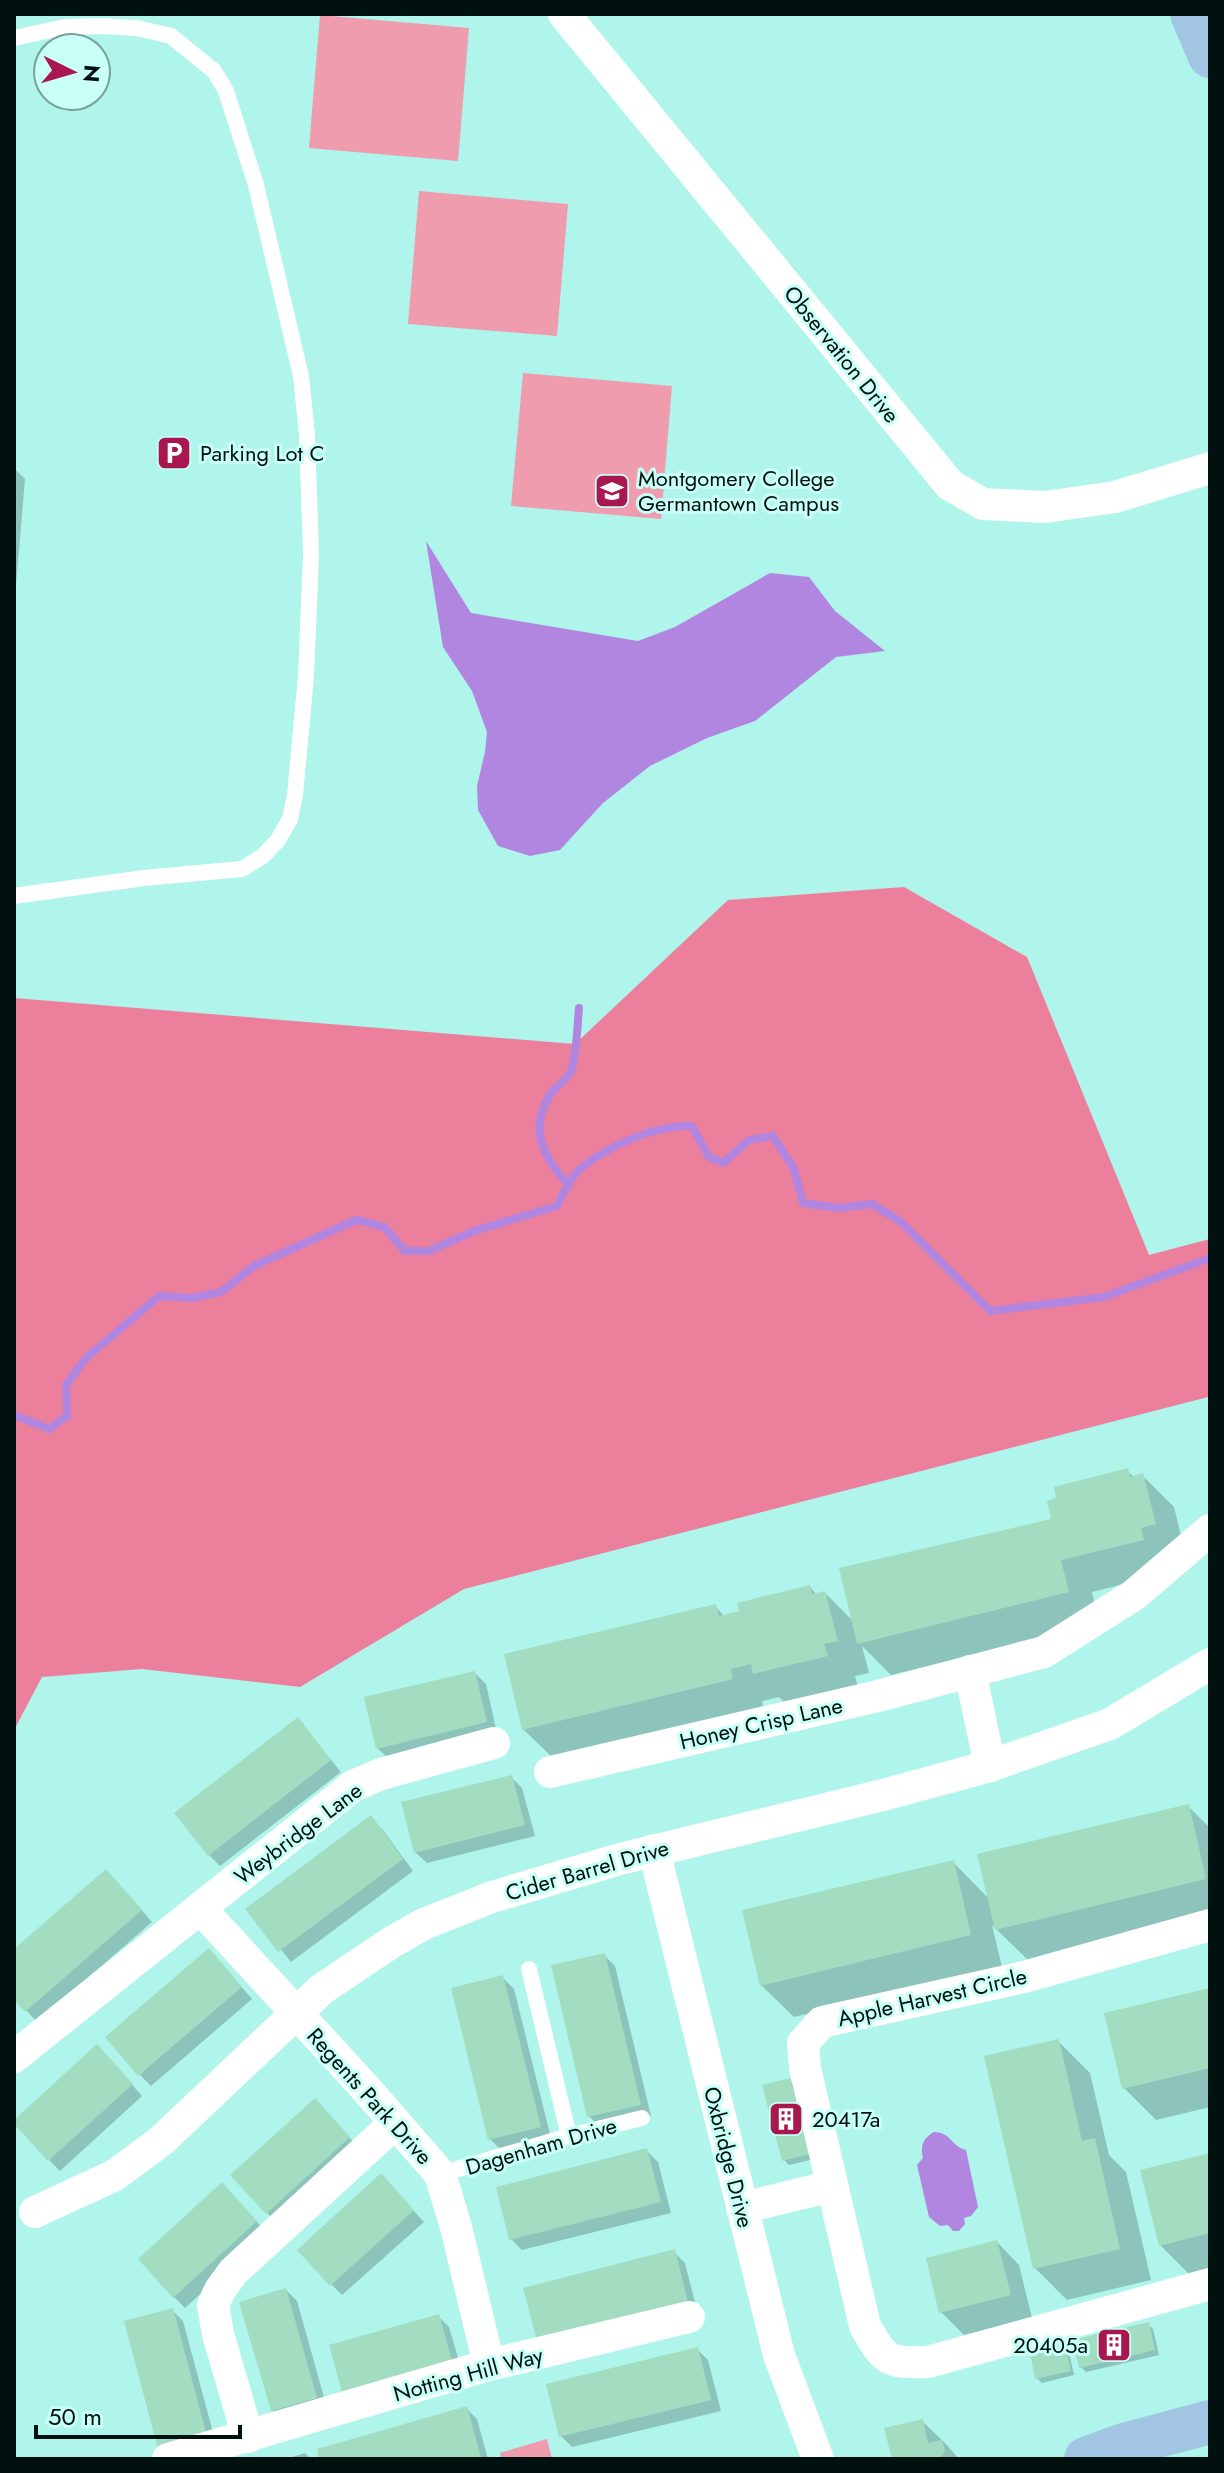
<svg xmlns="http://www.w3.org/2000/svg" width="1224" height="2473" font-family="Jost,sans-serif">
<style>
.green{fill:#f09caf}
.forest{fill:#ec7f9b}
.water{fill:#b186e1}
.shadow{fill:#0003}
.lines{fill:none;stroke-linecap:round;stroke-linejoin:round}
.stream{stroke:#b186e1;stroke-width:8}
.building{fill:#a2ddc2}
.service{stroke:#fff;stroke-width:16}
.minor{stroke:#fff;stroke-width:32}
.primary{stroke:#a1c5e3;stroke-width:44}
.labels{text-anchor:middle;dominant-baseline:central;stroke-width:6;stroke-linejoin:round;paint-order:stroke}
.street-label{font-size:22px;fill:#00110f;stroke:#c8fff7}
.poi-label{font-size:22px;fill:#00110f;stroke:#c8fff7;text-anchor:start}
</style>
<rect width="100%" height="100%" fill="#aff5eb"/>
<g class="green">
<path d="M320,15L469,28L458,161L309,148Z"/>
<path d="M419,191L568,204L557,336L408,324Z"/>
<path d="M523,373L672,386L661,519L511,506Z"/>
<path d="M547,2439L552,2459H501L500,2453Z"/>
</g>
<path class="forest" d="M904,887L1027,957L1149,1255L1210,1239L1208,1397L464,1589L300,1687L142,1669L42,1677L14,1730V998L575,1044L728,900Z"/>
<g class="water">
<path d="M426,541L471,613L638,641L675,627L770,573L809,577L835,611L885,651L836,657L755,721L707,738L650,766L603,803L560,850L530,856L498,846L478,810L477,786L485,752L487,732L472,691L443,647Z"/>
<path d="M934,2132C951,2132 952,2147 966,2150L978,2207L971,2216L964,2218L965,2224L959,2231H953L948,2225L940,2226L929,2217L917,2165L923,2158C920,2146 923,2138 934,2132Z"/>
</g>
<g class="shadow">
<path d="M14,468L25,479L14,609Z"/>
<path d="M1127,1471L1134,1477L1142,1475L1174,1507L1186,1556L1175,1571L1092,1592L1099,1624L891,1675L862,1646L869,1673L855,1676L858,1687L787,1705L779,1697L762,1701L764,1711L556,1761L523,1729L715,1606L725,1617L810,1587L817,1595L825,1593L854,1622L1053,1520Z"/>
<path d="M475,1673L486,1684L497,1733L389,1759L377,1748Z"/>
<path d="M298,1720L341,1772L220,1866L209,1855Z"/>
<path d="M511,1777L522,1788L535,1836L427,1863L415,1852Z"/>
<path d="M1188,1806L1210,1828V1917L1029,1961L992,1925L1002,1967L794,2017L761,1985L953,1862L989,1899Z"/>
<path d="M370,1818L382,1829L413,1871L291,1962L248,1909Z"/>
<path d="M117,1882L152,1922L37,2022L14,1997V1952Z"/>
<path d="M604,1955L615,1966L651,2116L600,2128L589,2116Z"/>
<path d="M220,1962L252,1999L151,2086L140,2075Z"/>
<path d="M503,1978L514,1989L551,2138L501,2150L490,2139Z"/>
<path d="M1210,1990V2107L1156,2120L1124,2088Z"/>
<path d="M1058,2041L1090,2073L1109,2155L1126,2172L1151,2280L1067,2300L1035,2268Z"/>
<path d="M108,2058L142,2096L60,2171L49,2160Z"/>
<path d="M789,2080L794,2085L814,2159L789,2165L784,2160Z"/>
<path d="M326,2112L360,2149L278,2224L267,2213Z"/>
<path d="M647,2151L658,2162L671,2213L522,2250L511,2239Z"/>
<path d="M1210,2155V2272L1192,2277L1160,2245Z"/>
<path d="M392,2187L424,2222L342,2295L331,2284Z"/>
<path d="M233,2196L267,2233L185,2308L174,2297Z"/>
<path d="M997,2242L1019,2265L1032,2318L964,2335L941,2312Z"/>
<path d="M674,2252L685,2263L698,2314L550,2351Z"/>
<path d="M286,2290L297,2301L327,2408L283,2421L272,2410Z"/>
<path d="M172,2310L183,2321L218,2451L188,2459Z"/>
<path d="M438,2316L449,2327L462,2372L344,2391Z"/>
<path d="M1148,2324L1153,2329L1159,2355L1086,2372L1081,2367Z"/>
<path d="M1064,2347L1069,2352L1074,2375L1042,2383L1037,2378Z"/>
<path d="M697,2349L708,2360L721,2411L572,2447L561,2436Z"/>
<path d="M466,2408L477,2419L488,2459H322L319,2450Z"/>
<path d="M922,2421L945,2443L959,2459H894Z"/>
<path d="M305,2453L311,2459H285Z"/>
</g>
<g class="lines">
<g class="stream">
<path d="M569,1185C544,1159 528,1129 550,1095C555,1086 567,1081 571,1071C577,1052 577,1029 579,1008"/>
<path d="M14,1415L49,1429L67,1416L66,1385L86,1358L159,1296L192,1298L221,1292L254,1266L356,1220L384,1227L405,1251H429L474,1231L557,1206C563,1195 570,1177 580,1169C609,1145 655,1125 692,1126L709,1157L723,1163L749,1140L773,1136L794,1169L803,1203L839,1208L872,1204L901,1222L990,1311L1104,1297L1210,1258"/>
</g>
</g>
<g class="building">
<path d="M1128,1468L1130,1477L1143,1473L1156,1524L1141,1528L1144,1540L1061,1560L1069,1592L857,1644L839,1568L1051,1519L1047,1501L1056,1498L1054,1487Z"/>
<path d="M810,1585L812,1594L825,1591L838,1641L824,1644L828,1656L753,1674L751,1664L731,1669L733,1679L522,1730L504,1654L716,1604L719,1616L739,1611L737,1603Z"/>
<path d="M475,1671L487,1722L376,1749L364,1697Z"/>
<path d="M298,1717L331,1760L208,1856L174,1813Z"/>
<path d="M512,1775L525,1825L414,1853L401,1802Z"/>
<path d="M1189,1804L1206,1879L995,1930L977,1854Z"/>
<path d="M371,1815L403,1859L278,1952L245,1909Z"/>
<path d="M954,1860L971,1935L760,1986L742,1910Z"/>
<path d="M106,1869L142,1910L25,2012L14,2000V1949Z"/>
<path d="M209,1948L242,1987L138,2076L105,2037Z"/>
<path d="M605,1953L641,2105L587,2117L551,1965Z"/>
<path d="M503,1975L541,2127L488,2140L451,1988Z"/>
<path d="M1210,1988V2068L1122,2089L1104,2013Z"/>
<path d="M1059,2039L1082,2141L1095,2138L1120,2249L1033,2269L984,2056Z"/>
<path d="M97,2044L133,2084L48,2161L14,2124V2120Z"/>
<path d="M790,2078L810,2154L782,2161L762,2085Z"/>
<path d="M315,2098L350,2137L266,2214L230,2175Z"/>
<path d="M647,2148L661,2202L509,2240L496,2187Z"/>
<path d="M1210,2153V2233L1159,2246L1140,2170Z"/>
<path d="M381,2173L414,2210L330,2286L297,2250Z"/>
<path d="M222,2182L257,2221L173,2298L138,2259Z"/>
<path d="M997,2240L1011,2295L939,2313L926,2258Z"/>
<path d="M675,2249L688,2303L537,2341L523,2288Z"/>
<path d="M286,2288L317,2398L271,2411L239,2302Z"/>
<path d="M173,2308L208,2440L159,2453L124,2321Z"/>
<path d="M439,2314L452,2361L342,2392L329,2345Z"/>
<path d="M1149,2322L1155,2350L1079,2368L1072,2340Z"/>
<path d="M1065,2345L1071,2371L1035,2379L1030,2353Z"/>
<path d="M698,2347L711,2400L559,2437L546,2384Z"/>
<path d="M467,2406L481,2458L319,2459L317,2449Z"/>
<path d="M923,2419L928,2443L942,2440L945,2451L940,2459H892L884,2428Z"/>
</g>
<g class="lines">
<g class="service">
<path d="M14,38L65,27L101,26L137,28L171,36L214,71L226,91L256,185L301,376L307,434L311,555L306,676L295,795L290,819L278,840L263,856L242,869L144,878L14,896"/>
<path d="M529,1969L569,2136"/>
<path d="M440,2174L569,2136L642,2118"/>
</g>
<g class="minor">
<path d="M564,14L950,485L983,504L1045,507L1115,497L1210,468"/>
<path d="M970,1671L990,1766"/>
<path d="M550,1772L878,1696L1044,1652L1134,1595L1210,1530"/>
<path d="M654,1850L779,2355L818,2459"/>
<path d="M200,1908L368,2091L440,2174L456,2227L489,2365"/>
<path d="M1210,1925L1024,1977L822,2022L803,2043L805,2068L865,2326C885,2362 888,2363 928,2362L1210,2284"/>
<path d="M14,2057L353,1786L381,1774L494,1743"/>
<path d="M742,2208L832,2186"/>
<path d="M35,2212L115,2175L161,2141L322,1989L392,1942L424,1924L492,1897L620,1859L883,1795L990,1766L1110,1724L1210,1664"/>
<path d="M248,2437L218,2334L213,2305L220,2290L233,2272L395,2123"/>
<path d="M168,2459L489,2365L689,2317"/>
</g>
<g class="primary">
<path d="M1192,14L1210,56"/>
<path d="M1086,2459L1124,2445L1210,2422"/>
</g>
</g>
<defs>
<g id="parking-square" transform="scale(1.8)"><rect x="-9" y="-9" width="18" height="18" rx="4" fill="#a91750" stroke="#c8fff7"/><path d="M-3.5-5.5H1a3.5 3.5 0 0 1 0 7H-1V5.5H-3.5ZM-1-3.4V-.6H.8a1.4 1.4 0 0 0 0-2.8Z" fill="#fff"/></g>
<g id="university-square" transform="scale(1.8)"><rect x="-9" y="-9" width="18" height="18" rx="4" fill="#a91750" stroke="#c8fff7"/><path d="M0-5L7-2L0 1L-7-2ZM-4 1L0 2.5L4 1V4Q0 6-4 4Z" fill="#fff"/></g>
<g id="building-square" transform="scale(1.8)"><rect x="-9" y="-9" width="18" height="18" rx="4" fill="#a91750" stroke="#c8fff7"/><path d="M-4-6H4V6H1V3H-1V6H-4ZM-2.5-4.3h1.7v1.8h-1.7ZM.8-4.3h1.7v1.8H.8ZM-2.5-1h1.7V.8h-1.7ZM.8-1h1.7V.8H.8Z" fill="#fff"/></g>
</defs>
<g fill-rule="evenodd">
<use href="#parking-square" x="174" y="453"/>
<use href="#university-square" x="612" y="491"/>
<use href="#building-square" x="786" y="2119"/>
<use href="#building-square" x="1114" y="2345"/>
</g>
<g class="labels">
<g class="street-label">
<text transform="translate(842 354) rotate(51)">Observation Drive</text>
<text transform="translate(761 1723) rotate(-13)">Honey Crisp Lane</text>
<text transform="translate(298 1833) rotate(-37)">Weybridge Lane</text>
<text transform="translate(587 1870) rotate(-16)">Cider Barrel Drive</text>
<text transform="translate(932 1997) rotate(-13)">Apple Harvest Circle</text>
<text transform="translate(370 2096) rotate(48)">Regents Park Drive</text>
<text transform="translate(541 2146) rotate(-16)">Dagenham Drive</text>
<text transform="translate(729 2157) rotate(76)">Oxbridge Drive</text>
<text transform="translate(468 2374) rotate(-15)">Notting Hill Way</text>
</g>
<g class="poi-label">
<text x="200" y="453">Parking Lot C</text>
<text x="638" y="478">Montgomery College<tspan x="638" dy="25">Germantown Campus</tspan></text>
<text x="812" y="2119">20417a</text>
<text x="1088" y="2345" text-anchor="end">20405a</text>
</g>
</g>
<rect width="1224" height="2473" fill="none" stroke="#00110f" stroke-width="32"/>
<g transform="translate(72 72) rotate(95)"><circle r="38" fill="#c8fff7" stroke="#78a09a" stroke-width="2"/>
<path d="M0-6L14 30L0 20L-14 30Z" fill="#a91750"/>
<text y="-12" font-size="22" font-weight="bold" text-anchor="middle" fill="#00110f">N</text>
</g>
<path d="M36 2425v12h204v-12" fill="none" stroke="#00110f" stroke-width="4"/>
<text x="48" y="2425" font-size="24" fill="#00110f" stroke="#c8fff7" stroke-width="6" paint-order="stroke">50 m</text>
</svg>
